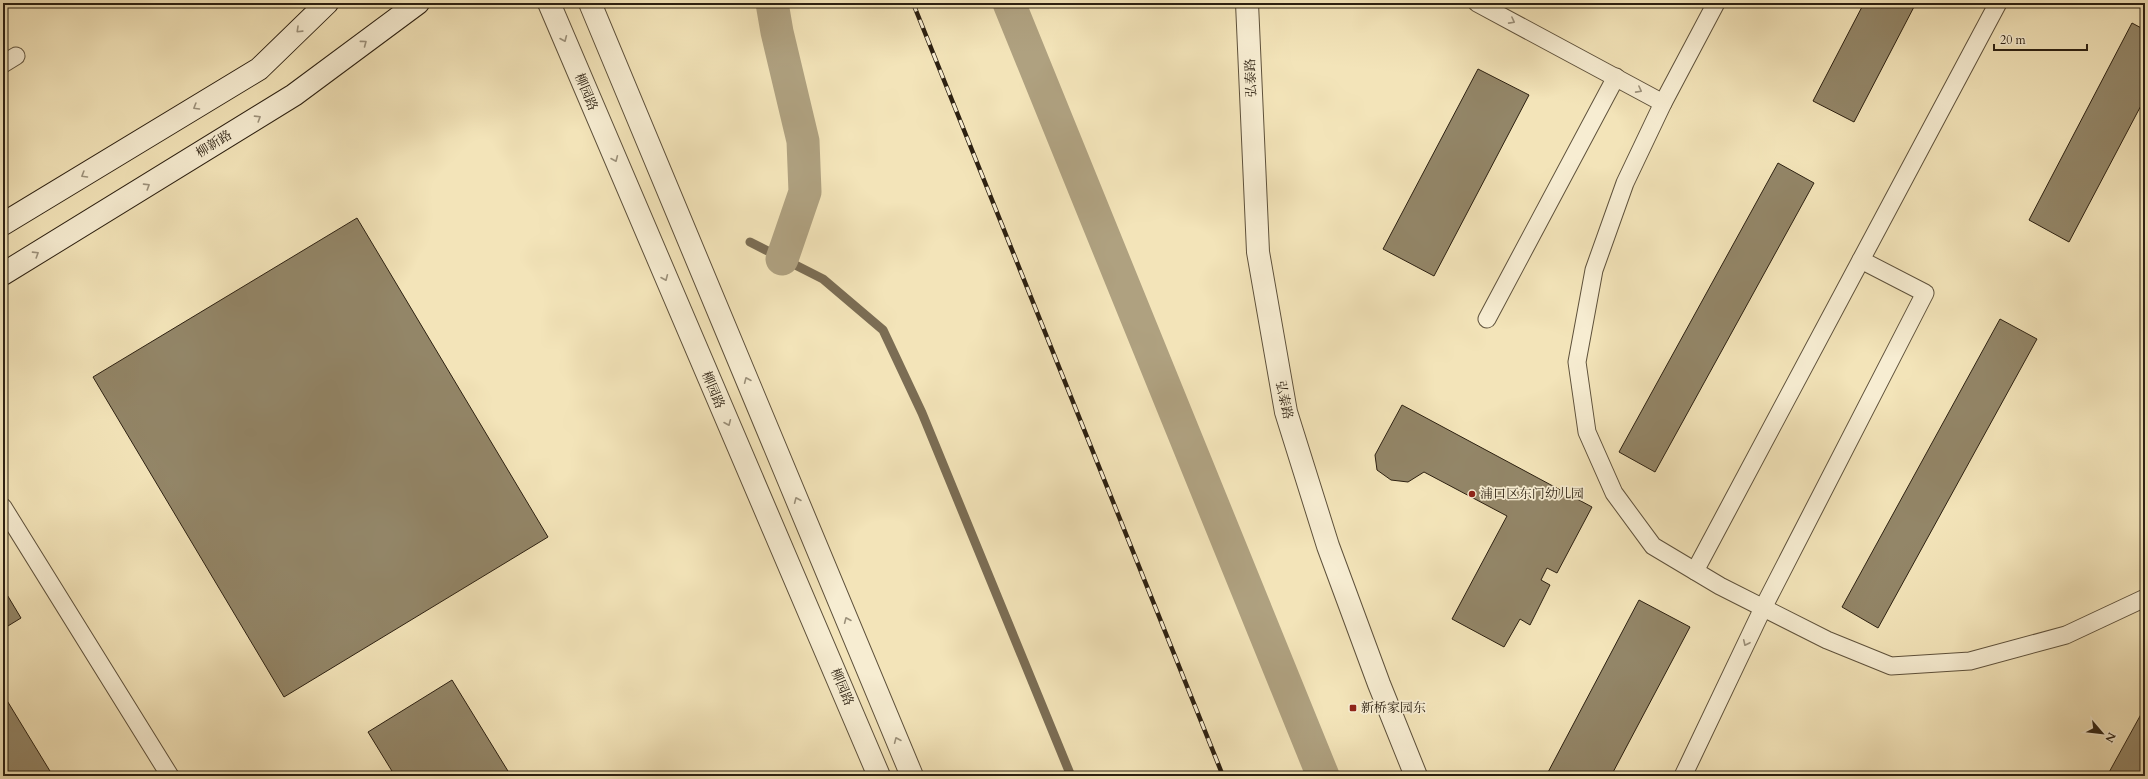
<svg xmlns="http://www.w3.org/2000/svg" width="2148" height="779" font-family="Cardo,'Noto Serif SC',serif">
<style>
.lines{fill:none;stroke-linecap:round;stroke-linejoin:round}
.stream{stroke:#7b6d54;stroke-width:9}
.canal{stroke:#afa180;stroke-width:33}
.building{fill:#938668;stroke:#2c2011}
.service-casing{stroke:#5e513b;stroke-width:19}
.tertiary-casing{stroke:#5e513b;stroke-width:24}
.secondary-casing{stroke:#2c2011;stroke-width:24}
.service{stroke:#f7edd2;stroke-width:17}
.tertiary{stroke:#f7edd2;stroke-width:22}
.secondary{stroke:#f7edd2;stroke-width:22}
.rail-casing{stroke:#2c2011;stroke-width:4.5}
.rail{stroke:#f7edd2;stroke-width:3;stroke-dasharray:9;stroke-linecap:butt}
.oneway{stroke:#9c917b}
.poi-dot{fill:#8f2418;stroke:#f7edd2;stroke-width:1.5}
.labels{text-anchor:middle;dominant-baseline:central;stroke-width:3.5;stroke-linejoin:round;paint-order:stroke}
.street-label{font-size:13px;fill:#2c2011;stroke:#f7edd2}
.poi-label{font-size:13px;fill:#2c2011;stroke:#f7edd2;text-anchor:start}
</style>
<rect width="100%" height="100%" fill="#f3e4b9"/>
<filter id="stains"><feTurbulence type="fractalNoise" baseFrequency=".005" numOctaves="4"/><feColorMatrix values="0 0 0 0 .2 0 0 0 0 .09 0 0 0 0 .02 0 0 0 .5 -.17"/></filter>
<radialGradient id="worn" r=".72"><stop offset=".6" stop-color="#630" stop-opacity="0"/><stop offset="1" stop-color="#630" stop-opacity=".3"/></radialGradient>
<g class="lines">
<path class="stream" d="M750,242L823,279L883,330L922,413L1071,776"/>
<g class="canal">
<path d="M772,3L777,32L803,141L805,192L782,259"/>
<path d="M1009,3L1323,776"/>
</g>
</g>
<g class="building">
<path d="M1864,3H1916L1854,122L1813,101Z"/>
<path d="M2132,23L2145,30V98L2069,242L2029,220Z"/>
<path d="M1478,69L1529,95L1434,276L1383,249Z"/>
<path d="M1778,163L1814,183L1655,472L1619,452Z"/>
<path d="M357,218L548,537L284,697L93,377Z"/>
<path d="M2000,319L2037,339L1878,628L1842,607Z"/>
<path d="M1402,405L1592,507L1557,573L1547,568L1541,580L1550,585L1530,625L1520,619L1504,647L1452,619L1507,516L1424,472L1408,482L1391,480L1377,470L1375,455Z"/>
<path d="M3,588L21,618L3,629Z"/>
<path d="M1639,600L1690,627L1611,776H1546Z"/>
<path d="M452,680L511,776H395L368,732Z"/>
<path d="M3,694L53,776H3Z"/>
<path d="M2145,707V776H2107Z"/>
</g>
<g class="lines">
<g class="service-casing">
<g id="service">
<path d="M1477,3L1663,103"/>
<path d="M1716,3L1663,103L1625,183L1594,270L1577,362L1587,432L1614,493L1653,546L1720,586L1827,640L1891,666L1970,661L2066,635L2145,598"/>
<path d="M3,64L16,56"/>
<path d="M1487,319L1616,77"/>
<path d="M3,507L170,776"/>
<path d="M1695,571L1998,3"/>
<path d="M1683,776L1763,608L1925,293L1861,260"/>
</g>
</g>
<g class="tertiary-casing">
<g id="tertiary">
<path d="M549,3L879,776"/>
<path d="M590,3L912,776"/>
<path d="M1247,3L1258,252L1286,412L1328,546L1379,684L1416,776"/>
</g>
</g>
<g class="secondary-casing">
<g id="secondary">
<path d="M3,224L259,69L327,3"/>
<path d="M3,274L294,95L418,3"/>
</g>
</g>
<use href="#service" class="service"/>
<use href="#tertiary" class="tertiary"/>
<use href="#secondary" class="secondary"/>
<g class="rail-casing">
<path id="rail" d="M913,3L1223,776"/>
</g>
<use href="#rail" class="rail"/>
</g>
<defs><path id="oneway-chevron" d="M-2-3.5L2.5 0L-2 3.5" fill="none" stroke-width="1.6" stroke-linecap="round" stroke-linejoin="round"/></defs>
<g class="oneway">
<use href="#oneway-chevron" transform="translate(1512 21) rotate(28)"/>
<use href="#oneway-chevron" transform="translate(299 30) rotate(136)"/>
<use href="#oneway-chevron" transform="translate(564 39) rotate(67)"/>
<use href="#oneway-chevron" transform="translate(364 43) rotate(-37)"/>
<use href="#oneway-chevron" transform="translate(1639 90) rotate(28)"/>
<use href="#oneway-chevron" transform="translate(196 107) rotate(149)"/>
<use href="#oneway-chevron" transform="translate(258 118) rotate(-32)"/>
<use href="#oneway-chevron" transform="translate(615 159) rotate(67)"/>
<use href="#oneway-chevron" transform="translate(84 175) rotate(149)"/>
<use href="#oneway-chevron" transform="translate(147 186) rotate(-32)"/>
<use href="#oneway-chevron" transform="translate(36 254) rotate(-32)"/>
<use href="#oneway-chevron" transform="translate(665 278) rotate(67)"/>
<use href="#oneway-chevron" transform="translate(747 380) rotate(-113)"/>
<use href="#oneway-chevron" transform="translate(728 423) rotate(67)"/>
<use href="#oneway-chevron" transform="translate(797 500) rotate(-113)"/>
<use href="#oneway-chevron" transform="translate(847 620) rotate(-113)"/>
<use href="#oneway-chevron" transform="translate(1746 643) rotate(115)"/>
<use href="#oneway-chevron" transform="translate(897 740) rotate(-113)"/>
</g>
<g class="poi-dot">
<circle cx="1472" cy="494" r="4"/>
<rect x="1349" y="704" width="8" height="8" rx="2"/>
</g>
<g class="labels">
<g class="street-label">
<text transform="translate(1251 78) rotate(-92)">弘泰路</text>
<text transform="translate(586 92) rotate(67)">柳园路</text>
<text transform="translate(214 144) rotate(-32)">柳新路</text>
<text transform="translate(713 390) rotate(67)">柳园路</text>
<text transform="translate(1284 400) rotate(78)">弘泰路</text>
<text transform="translate(842 687) rotate(67)">柳园路</text>
</g>
<g class="poi-label">
<text x="1480" y="494">浦口区东门幼儿园</text>
<text x="1361" y="708">新桥家园东</text>
</g>
</g>
<rect width="2148" height="779" fill="none" stroke="#f3e4b9" stroke-width="16"/>
<rect x="4" y="4" width="2140" height="771" fill="none" stroke="#2c2011" stroke-width="2"/>
<rect x="8" y="8" width="2132" height="763" fill="none" stroke="#2c2011"/>
<g transform="translate(2102 733) rotate(118)" stroke="#f7edd2" stroke-width="3" paint-order="stroke">
<path d="M0-3L7 15L0 10L-7 15Z" fill="#2c2011"/>
<text y="-6" font-size="11" font-weight="bold" text-anchor="middle" fill="#2c2011">N</text>
</g>
<path d="M1994 44v6h93v-6" fill="none" stroke="#2c2011" stroke-width="2"/>
<text x="2000" y="44" font-size="12" fill="#2c2011" stroke="#f7edd2" stroke-width="3" paint-order="stroke">20 m</text>
<rect width="100%" height="100%" filter="url(#stains)"/>
<rect width="100%" height="100%" fill="url(#worn)"/>
</svg>
